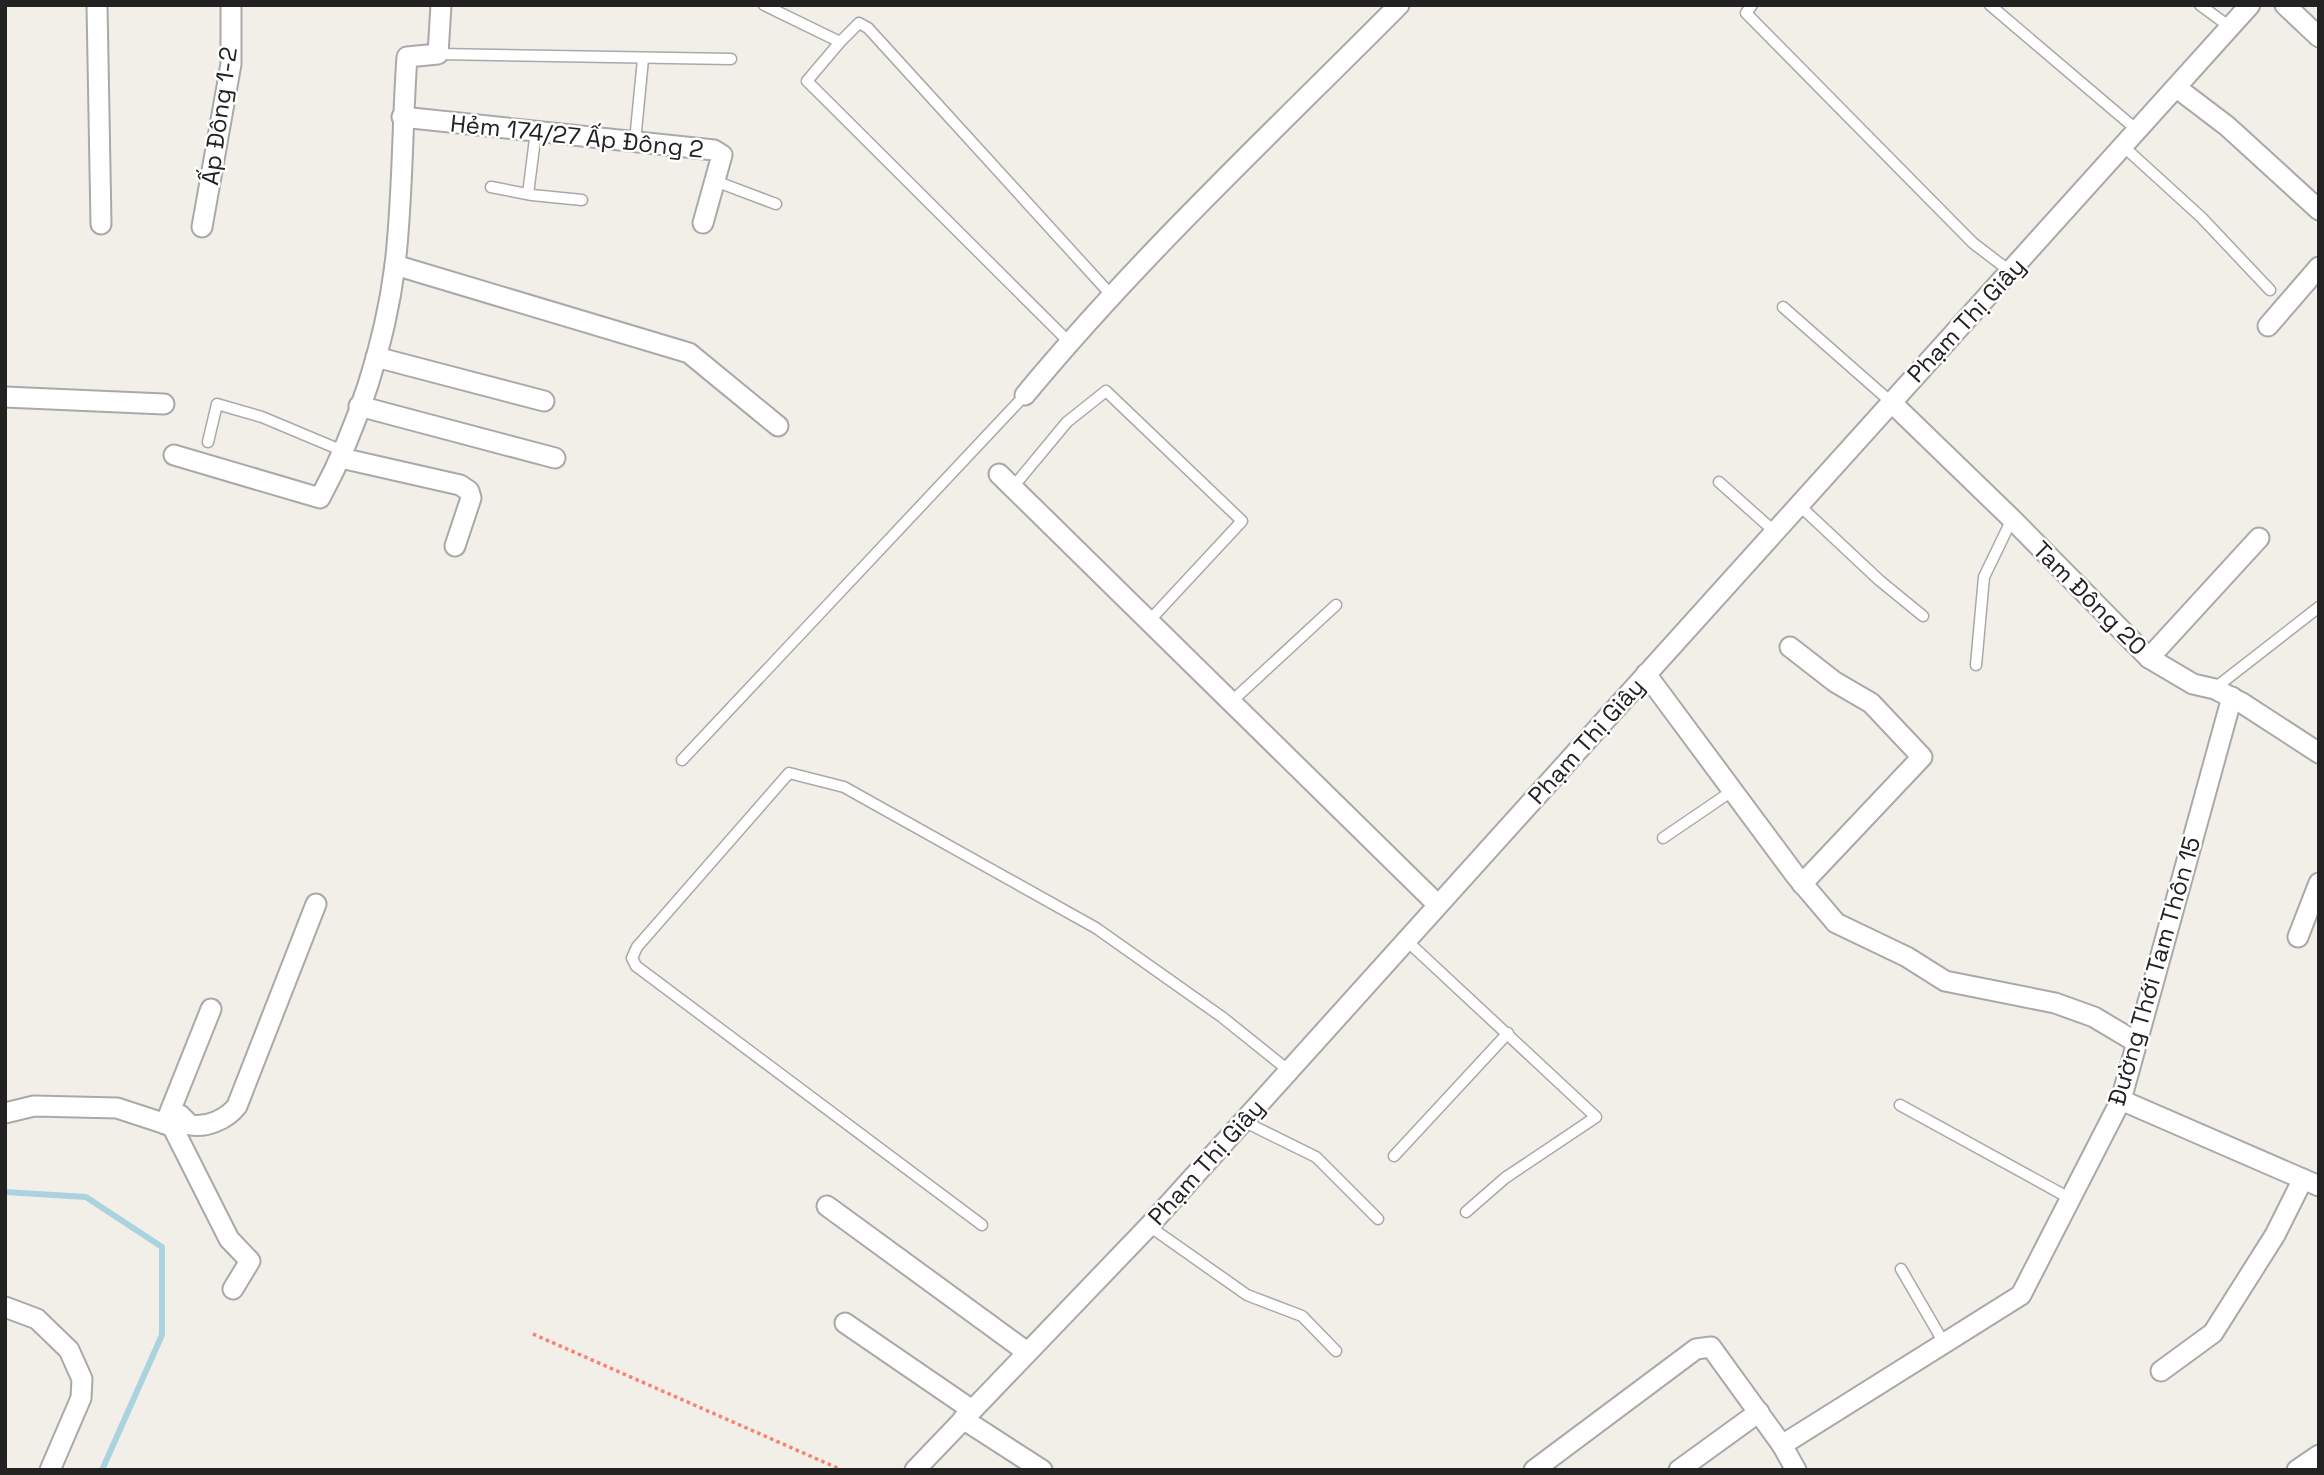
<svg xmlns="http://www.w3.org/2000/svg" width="2324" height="1475" font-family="'Space Grotesk',sans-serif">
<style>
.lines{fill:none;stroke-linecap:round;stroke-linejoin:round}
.stream{stroke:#aad3df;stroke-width:6}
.service-casing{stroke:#a9a9a9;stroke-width:13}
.minor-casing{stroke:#a9a9a9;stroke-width:23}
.path{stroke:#fa8072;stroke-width:3.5;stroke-dasharray:3.5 3.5;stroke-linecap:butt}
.service{stroke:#fff;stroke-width:10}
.minor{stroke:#fff;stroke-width:19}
.labels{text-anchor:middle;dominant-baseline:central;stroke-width:5;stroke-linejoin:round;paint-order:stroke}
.street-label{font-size:24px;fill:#222;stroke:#fff}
</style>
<rect width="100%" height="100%" fill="#f2efe9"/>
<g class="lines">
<path class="stream" d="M5,1192L86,1197L162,1247V1335L102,1470"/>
<g class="service-casing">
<g id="service">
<path d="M764,5L840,42L859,23L868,28L1113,297"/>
<path d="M1752,5L1746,13L1973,243L2011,272"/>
<path d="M1990,5L2137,130"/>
<path d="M2200,5L2230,27"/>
<path d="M840,42L807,81L1069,342"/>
<path d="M438,54L731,59"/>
<path d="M635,141L643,59"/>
<path d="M2123,146L2201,217L2270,290"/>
<path d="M715,181L776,204"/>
<path d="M491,187L532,195L582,200"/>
<path d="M528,194L536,131"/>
<path d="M1783,307L1891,402"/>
<path d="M208,442L217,404L262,417L343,451"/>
<path d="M1719,482L1775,532"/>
<path d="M1013,487L1067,422L1106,391L1242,521L1149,621"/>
<path d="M1799,505L1879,580L1923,616"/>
<path d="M1976,665L1984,577L2012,519"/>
<path d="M2215,688L2319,607"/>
<path d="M1231,702L1336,605"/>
<path d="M682,760L1025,395"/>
<path d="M1663,838L1732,791"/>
<path d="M1406,940L1596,1117L1505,1178L1466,1212"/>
<path d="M1900,1105L2071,1199"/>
<path d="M1243,1121L1316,1157L1378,1219"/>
<path d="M1394,1156L1508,1033"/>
<path d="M982,1225L636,966L632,958L637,947L789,773L844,787L1096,928L1222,1017L1288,1070"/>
<path d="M1149,1226L1247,1295L1302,1316L1336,1351"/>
<path d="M1901,1269L1944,1343"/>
</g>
</g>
<g class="minor-casing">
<g id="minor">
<path d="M97,5L101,224"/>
<path d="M2285,5L2319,37"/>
<path d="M2177,88L2227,126L2319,210"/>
<path d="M402,117L714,150L722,155L703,223"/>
<path d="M202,227L231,64V5"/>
<path d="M395,265L689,353L778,426"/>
<path d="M2268,326L2319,267"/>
<path d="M376,357L544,401"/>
<path d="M1025,395C1139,257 1272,133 1399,5"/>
<path d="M5,397L164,404"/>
<path d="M1891,402L2012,519L2149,658L2193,684L2215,689L2242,703L2319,753"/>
<path d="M359,406L555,458"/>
<path d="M174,455L320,498C358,428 385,344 395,265C403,198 402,125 407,57L438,54L441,5"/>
<path d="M341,458L460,485L469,491L471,498L455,546"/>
<path d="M999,474L1438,905"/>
<path d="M1790,647L1835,682L1871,703L1922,757L1802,884"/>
<path d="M2149,658L2259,538"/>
<path d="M1646,674L1796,876L1836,923L1907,957L1945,981L2055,1003L2094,1017L2136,1042"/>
<path d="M2298,937L2319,883"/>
<path d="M2121,1100L2319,1186"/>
<path d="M5,1113L34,1106L117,1108L172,1126L229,1239L250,1261L233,1289"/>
<path d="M165,1124L211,1009"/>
<path d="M172,1126L173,1119L180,1115L190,1125C207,1128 227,1119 237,1106L316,904"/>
<path d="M827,1206L1027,1352"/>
<path d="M5,1307L37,1319L69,1350L82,1379L81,1398L50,1470"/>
<path d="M845,1323L972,1410"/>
<path d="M2161,1371L2213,1333L2275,1235L2303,1179"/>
<path d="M963,1419L1042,1470"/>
<path d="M1782,1445L2021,1295L2121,1100L2232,697"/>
<path d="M915,1470L1149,1226L2250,5"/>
<path d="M1534,1470L1696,1349L1711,1347L1782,1445L1796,1470"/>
<path d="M1679,1470L1759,1412"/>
<path d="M2297,1470L2319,1455"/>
</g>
</g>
<path class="path" d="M533,1334L842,1470"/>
<use href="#service" class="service"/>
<use href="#minor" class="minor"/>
</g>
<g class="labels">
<g class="street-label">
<text transform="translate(219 116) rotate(-82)">Ấp Đông 1-2</text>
<text transform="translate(577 136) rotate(6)">Hẻm 174/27 Ấp Đông 2</text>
<text transform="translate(1966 320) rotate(-47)">Phạm Thị Giây</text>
<text transform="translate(2090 598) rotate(45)">Tam Đông 20</text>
<text transform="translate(1586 741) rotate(-48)">Phạm Thị Giây</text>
<text transform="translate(2154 971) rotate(-74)">Đường Thới Tam Thôn 15</text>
<text transform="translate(1206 1162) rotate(-48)">Phạm Thị Giây</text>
</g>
</g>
<rect width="2324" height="1475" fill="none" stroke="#222222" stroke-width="14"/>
</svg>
